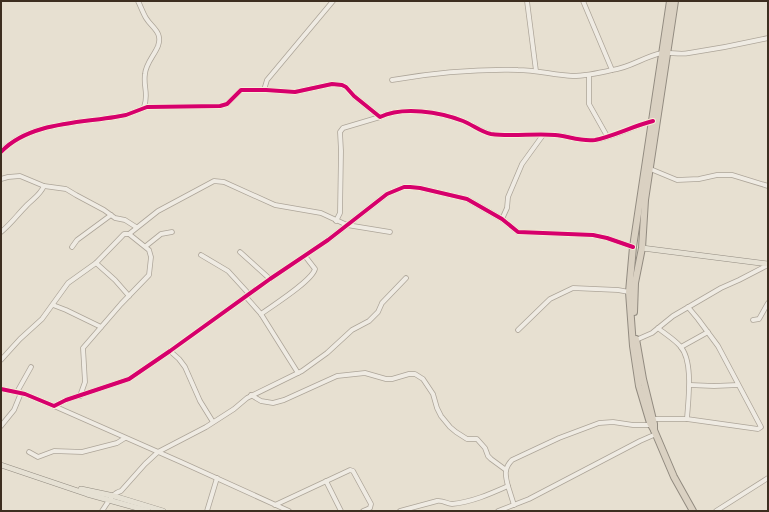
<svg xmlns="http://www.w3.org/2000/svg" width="769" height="512" font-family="Georgia,serif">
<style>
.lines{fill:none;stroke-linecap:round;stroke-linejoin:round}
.minor-casing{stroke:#ada599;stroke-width:5.5}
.major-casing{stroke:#928b80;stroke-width:6}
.highway-casing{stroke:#928b80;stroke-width:8}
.minor{stroke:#efebe3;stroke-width:4}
.major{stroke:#e6e1d4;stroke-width:5}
.highway{stroke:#dad1c2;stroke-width:6}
.cycleway-casing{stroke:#f7eed8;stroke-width:6}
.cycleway{stroke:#d6006c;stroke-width:4}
</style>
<rect width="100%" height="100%" fill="#e7e0d1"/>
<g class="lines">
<g class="minor-casing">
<g id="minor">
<path d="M138,1C141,7 143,13 146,18C152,28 163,32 158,46C154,56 146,63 145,74C143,87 149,94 144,107"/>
<path d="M527,1L536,71"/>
<path d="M583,1L612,70C630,68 645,56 662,53C670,52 680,55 689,53C716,49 742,44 768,38"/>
<path d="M589,75V104L607,136"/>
<path d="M392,80C433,73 476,69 518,70C536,70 554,75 573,76C586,76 599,73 612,70"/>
<path d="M264,90L267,80L333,1"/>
<path d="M1,152C28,123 78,123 115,117L126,115L147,107L220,106L227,104L241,90H266L295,92L332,84L342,85L346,87L354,96L380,117C403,106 440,112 463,121C473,125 481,132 491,134C513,137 534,133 555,135C568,136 581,142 595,140C614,137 633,126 653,121"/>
<path d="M648,168L677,180L699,179L717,175H732L768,186"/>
<path d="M1,179L8,177L20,176L44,186L66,189L76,195L104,210L115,218L125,220L136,227"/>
<path d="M502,219L507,208L508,197L522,164L543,135"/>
<path d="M336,221L340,213L341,151L340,132L343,128L380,117"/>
<path d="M1,232C11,224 18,214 27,205C34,198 40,195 44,186"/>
<path d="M146,246L161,234L172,232"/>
<path d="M72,247L77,240L111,215"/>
<path d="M240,252L270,279"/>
<path d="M201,255L228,271L249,294"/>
<path d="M96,263L115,280L129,296"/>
<path d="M246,297L261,314L298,373"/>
<path d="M53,305L66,310L101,327"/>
<path d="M261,314C272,306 312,281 315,269L305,256"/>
<path d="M753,320L759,319L768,303"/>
<path d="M518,330L550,299L573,288L618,290L629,292"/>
<path d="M636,340L652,333L673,316L721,288L739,280L768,265"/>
<path d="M681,347L708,332"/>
<path d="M170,351L179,359L185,367L200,401L213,422"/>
<path d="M1,360L20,339L42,319L68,283L96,263L124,234H129L158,211L214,181L224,182L275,205L321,213L347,225L390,232"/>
<path d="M690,385L714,386L738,385"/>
<path d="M1,389L25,394L54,406L66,400L129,379L170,351L270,279L328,240L387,194L404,187H410L420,188L467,199L502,219L518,232L593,235L607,238L633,247"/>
<path d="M17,392L31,367"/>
<path d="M251,395L261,401L273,403L284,400L337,376L365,373L386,379H392L409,374H415L423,379L433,394L437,408L441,416L450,427L456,432L467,439H477L485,448L488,456L491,459L506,470"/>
<path d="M80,396L85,382L83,348L121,304L149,275L151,257L149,250L129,234"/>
<path d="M54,406L181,462L289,511"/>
<path d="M651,419H687C688,401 694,361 680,346C674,339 665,334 658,328"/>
<path d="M687,419L758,429L761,427L718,346L698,319L688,307"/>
<path d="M1,426L14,410L21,393"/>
<path d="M29,452L38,457L54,451L82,452L117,443L125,438"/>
<path d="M326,481L341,511"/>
<path d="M508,486C505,475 504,468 512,460L559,438L599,423L613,422L633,425H653"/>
<path d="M275,505L350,470L353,471L371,504L370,508L363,511"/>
<path d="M102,511C107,504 112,493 121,491L145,464L158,452L206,427L234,409L247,398L302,371L327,353L352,330L369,321L378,312L382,303L406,278"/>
<path d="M207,511L217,478"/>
<path d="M400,511L437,501C443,500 447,504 452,504C472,502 490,494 508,486L514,505"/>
<path d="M498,511L529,499L640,441L656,434"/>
<path d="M716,511L768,478"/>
</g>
</g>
<g class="major-casing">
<g id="major">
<path d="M642,248L768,264"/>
<path d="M1,465L87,494L148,511"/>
<path d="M81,489L114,496L163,511"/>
</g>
</g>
<g class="highway-casing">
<g id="highway">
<path d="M670,1L633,247L629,292L633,346L639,386L650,423L654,430L674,477L693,511"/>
<path d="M634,312L635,283L642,248L645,200L675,1"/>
<path d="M636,339L643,379L654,424V430"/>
</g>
</g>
<use href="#minor" class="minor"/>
<use href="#major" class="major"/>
<use href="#highway" class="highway"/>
<g class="cycleway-casing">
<g id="cycleway">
<path d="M1,152C28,123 78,123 115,117L126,115L147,107L220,106L227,104L241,90H266L295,92L332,84L342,85L346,87L354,96L380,117C403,106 440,112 463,121C473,125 481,132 491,134C513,137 534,133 555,135C568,136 581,142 595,140C614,136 633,126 653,121"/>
<path d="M1,389L25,394L54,406L66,400L129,379L170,351L270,279L328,240L387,194L404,187H410L420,188L467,199L502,219L518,232L593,235L607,238L633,247"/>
</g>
</g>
<use href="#cycleway" class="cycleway"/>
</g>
<rect width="769" height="512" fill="none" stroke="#3d2e20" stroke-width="4"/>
</svg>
